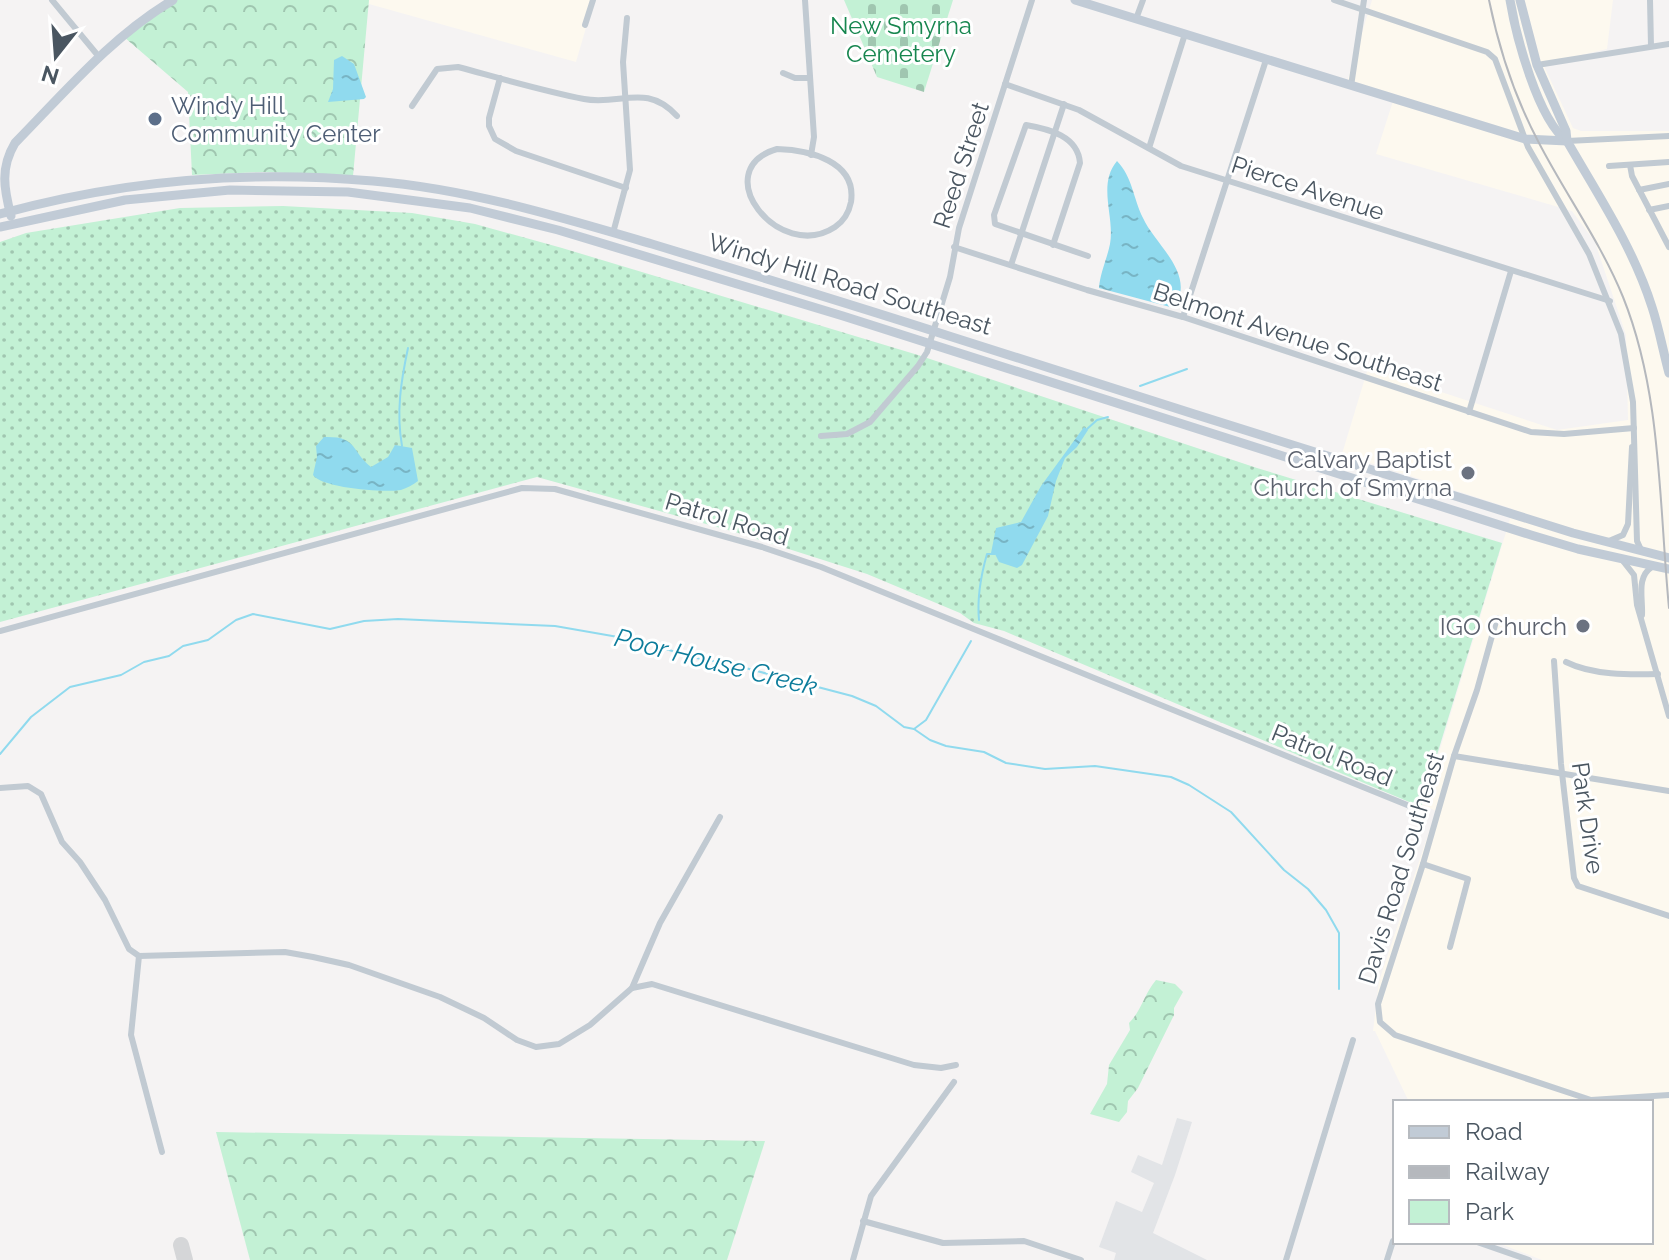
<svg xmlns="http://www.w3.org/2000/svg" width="1669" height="1260" font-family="Raleway,sans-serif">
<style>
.commercial{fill:#fdf9ef}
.airport{fill:#e2e4e7}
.green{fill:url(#green-dots)}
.forest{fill:url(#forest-crowns)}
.cemetery{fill:url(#cemetery-stones)}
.water{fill:url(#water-ripples)}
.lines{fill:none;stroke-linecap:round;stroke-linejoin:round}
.stream{stroke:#90daee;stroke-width:2}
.taxiway{stroke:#d5d6d8;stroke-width:16}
.street{stroke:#c1cad2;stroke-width:6}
.secondary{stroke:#c1cbd6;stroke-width:9}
.rail{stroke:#b5b8bd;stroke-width:2}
.service-dot{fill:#5c6f8a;stroke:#fff;stroke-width:3}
.worship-dot{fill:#6b7280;stroke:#fff;stroke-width:3}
.labels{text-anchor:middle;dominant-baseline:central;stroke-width:6;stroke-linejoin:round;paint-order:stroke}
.park-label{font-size:24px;fill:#17864f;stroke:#fff}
.service-label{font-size:24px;fill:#4e5e75;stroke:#fff;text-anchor:start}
.street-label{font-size:24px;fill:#4a5661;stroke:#fff}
.worship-label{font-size:24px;fill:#5b616d;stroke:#fff;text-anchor:end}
.water-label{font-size:26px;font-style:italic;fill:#0c7c9b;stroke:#fff}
</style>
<defs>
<pattern id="green-dots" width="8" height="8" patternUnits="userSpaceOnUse" patternTransform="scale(2)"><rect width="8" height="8" fill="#c3f1d5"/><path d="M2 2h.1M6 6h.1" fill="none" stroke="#a0c6b0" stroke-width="1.8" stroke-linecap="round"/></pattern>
<pattern id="forest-crowns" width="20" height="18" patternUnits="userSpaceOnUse" patternTransform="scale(2)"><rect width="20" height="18" fill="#c3f1d5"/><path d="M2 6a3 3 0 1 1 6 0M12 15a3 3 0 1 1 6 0" fill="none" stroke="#a0c6b0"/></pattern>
<pattern id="cemetery-stones" width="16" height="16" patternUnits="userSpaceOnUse" patternTransform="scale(2)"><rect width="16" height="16" fill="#c3f1d5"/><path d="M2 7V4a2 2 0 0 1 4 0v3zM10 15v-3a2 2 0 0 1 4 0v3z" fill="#a0c6b0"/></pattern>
<pattern id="water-ripples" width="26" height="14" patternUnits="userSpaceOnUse" patternTransform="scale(2)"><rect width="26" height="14" fill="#90daee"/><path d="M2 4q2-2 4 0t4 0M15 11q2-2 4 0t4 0" fill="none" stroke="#78b4c4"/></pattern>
</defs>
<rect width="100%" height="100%" fill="#f5f3f3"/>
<g class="commercial">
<path d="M369,0H594L576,62L369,4Z"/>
<path d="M1372,0H1613L1607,49L1543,64L1573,128L1581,131H1669V1260H1542L1495,1242H1651V1102H1409L1375,1031H1373L1379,981L1436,811L1423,805L1513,509L1342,454L1368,368L1557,430L1628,420L1626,335L1595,242L1572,211L1376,154L1394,98L1347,82Z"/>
</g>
<path class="airport" d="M1177,1118L1192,1122L1175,1175L1153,1233L1207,1260H1114L1116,1253L1099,1247L1116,1201L1142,1212L1154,1183L1131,1172L1138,1155L1162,1165Z"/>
<path class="green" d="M283,206L412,213L475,224L562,248L918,355L1257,468L1502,543L1421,807L1004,631L974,623L960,613L867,574L735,532L537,477L0,622V242L26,233L180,208Z"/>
<g class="forest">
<path d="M166,0H369L353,176L263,172L192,175L188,92L124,37Z"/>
<path d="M1156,980L1175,984L1183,992L1174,1008V1015L1138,1088L1128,1101L1127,1112L1119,1122L1090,1114L1107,1084L1109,1065L1130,1030L1129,1023C1142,1010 1144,994 1156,980Z"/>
<path d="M216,1132L765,1141L727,1260H250Z"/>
</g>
<path class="cemetery" d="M844,0H953L924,92L877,77Z"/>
<g class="water">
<path d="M342,56L354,64L366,97L364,99L328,102L333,89L334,60Z"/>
<path d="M1117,161C1133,178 1133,198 1143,218C1155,245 1197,274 1174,308L1099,288C1100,273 1107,259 1110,244C1115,216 1097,185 1117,161Z"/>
<path d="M1084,427L1088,430L1077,447L1065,458L1056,481L1048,516L1022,565L1017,568L999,562L995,554L991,553L996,528L1021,522L1041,486Z"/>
<path d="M324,437C358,436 350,450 371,467L388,457L395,445L412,448L418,481C413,485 407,488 401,490C384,493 322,488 313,475L317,457L316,446Z"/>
</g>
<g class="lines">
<g class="stream">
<path d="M1140,386L1187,369"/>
<path d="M1087,429L1097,420L1108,417"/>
<path d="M402,446C396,412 401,381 408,348"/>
<path d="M979,620C977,599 981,575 987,554H995"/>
<path d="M914,729L926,720L971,641"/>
<path d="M0,754L31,717L70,687L121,675L144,662L169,656L183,646L208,640L236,620L253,614L330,629L364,621L398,619L555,626L641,641L691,657L734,665L852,696L876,706L904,727L914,729L930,740L946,746L984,752L1006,763L1045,769L1095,766L1171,777L1189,785L1231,812L1284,870L1308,889L1326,910L1339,933V989"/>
</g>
<path class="taxiway" d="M181,1245L185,1260"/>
<g class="street">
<path d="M52,0L100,58"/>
<path d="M805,0L814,137L811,155"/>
<path d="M1334,0L1487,52L1495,59L1528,147L1589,254L1621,334L1633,402L1637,541L1642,552"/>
<path d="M1650,0L1651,46"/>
<path d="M1136,19L1143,0"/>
<path d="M585,25L593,0"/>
<path d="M1537,65L1669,44"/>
<path d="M783,73L795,78H810"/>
<path d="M500,78L489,118V126L495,139L516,151L626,188"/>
<path d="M1005,84L1079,110L1181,166L1610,301"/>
<path d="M1351,86L1364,0"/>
<path d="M412,106L437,69L458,67C499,78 543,91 584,99C620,106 646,82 677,116"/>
<path d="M1567,141L1669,136"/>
<path d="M1149,148L1185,34"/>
<path d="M777,149C809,150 857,161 851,202C849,212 844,221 835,227C779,264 706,170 777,149Z"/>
<path d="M1630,165L1632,176L1669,247"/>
<path d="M1609,166L1669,162"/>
<path d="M1639,190L1669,184"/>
<path d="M1649,210L1669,206"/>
<path d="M613,233L630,170L623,62L627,18"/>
<path d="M1053,245L1080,163C1078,136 1049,129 1026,125L994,215L995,224L1088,256"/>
<path d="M954,247L1087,290L1183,317L1531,432L1564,434L1634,428"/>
<path d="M1011,265L1064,104"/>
<path d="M1183,317L1266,60"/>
<path d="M1469,412L1511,271"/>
<path d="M821,436L847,434L870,422L918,366L927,352L950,277L959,228L1032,0"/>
<path d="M1609,541L1623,535L1628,524L1632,447"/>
<path d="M1623,561L1634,575L1637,605L1669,716"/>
<path d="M1642,615C1643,598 1636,577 1652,567"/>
<path d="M1497,618L1477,690L1454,756L1423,864L1378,1004L1380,1022L1395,1035L1591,1100L1669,1095"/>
<path d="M0,631L522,488L555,489L762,547L821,567L1417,809"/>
<path d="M1554,661L1561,764L1574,878L1578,886L1669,916"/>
<path d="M1566,662C1592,675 1629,675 1658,674"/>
<path d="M1454,756L1669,791"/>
<path d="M0,788L28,786L41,794L62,842L80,862L105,900L129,949L139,956L285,952L313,957L349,965L440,997L484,1018L517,1040L536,1047L559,1044L590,1025L632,988L652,984L914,1065L941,1068L956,1065"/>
<path d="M1423,864L1468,879L1450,947"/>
<path d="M139,956L131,1035L162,1152"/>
<path d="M632,988L660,923L720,817"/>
<path d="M863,1221L943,1243L1024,1241L1081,1260"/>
<path d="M1477,1242L1529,1260"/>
<path d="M853,1260L871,1196L954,1082"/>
<path d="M1286,1260L1353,1040"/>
<path d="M1387,1260L1393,1241"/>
</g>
<g class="secondary">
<path d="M1075,0L1525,139L1567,141"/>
<path d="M1510,0C1516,36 1538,120 1567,141"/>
<path d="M1520,0L1537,65L1566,131L1567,141C1598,195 1633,247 1652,307C1659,328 1663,351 1669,373"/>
<path d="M0,214C122,180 247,170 373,181C469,189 560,217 652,244C751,274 850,304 949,336C1157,402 1364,469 1573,533L1669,558"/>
<path d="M11,216C4,189 0,168 15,143C64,93 112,36 173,0"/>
<path d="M0,227L125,200L230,190L348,192L470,208L558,230L843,316L1531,535L1578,549L1669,569"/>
</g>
<path class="rail" d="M1489,0C1499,49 1515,98 1539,143C1566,195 1601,243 1623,297C1662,394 1659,505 1669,608"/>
</g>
<circle class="service-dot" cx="155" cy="119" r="8"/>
<g class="worship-dot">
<circle cx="1468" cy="473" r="8"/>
<circle cx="1583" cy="626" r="8"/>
</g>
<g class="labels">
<g class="park-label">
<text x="901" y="25">New Smyrna<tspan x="901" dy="28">Cemetery</tspan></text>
</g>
<g class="service-label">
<text x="171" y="105">Windy Hill<tspan x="171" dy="28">Community Center</tspan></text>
</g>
<g class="street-label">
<text transform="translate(961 165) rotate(-72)">Reed Street</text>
<text transform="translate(1308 188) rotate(18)">Pierce Avenue</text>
<text transform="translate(850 284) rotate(17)">Windy Hill Road Southeast</text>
<text transform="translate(1298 337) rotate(18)">Belmont Avenue Southeast</text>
<text transform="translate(727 519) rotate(17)">Patrol Road</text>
<text transform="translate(1332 755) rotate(22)">Patrol Road</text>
<text transform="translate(1588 818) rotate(82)">Park Drive</text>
<text transform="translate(1401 868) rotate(-73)">Davis Road Southeast</text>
</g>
<g class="worship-label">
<text x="1452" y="459">Calvary Baptist<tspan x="1452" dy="28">Church of Smyrna</tspan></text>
<text x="1567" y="626">IGO Church</text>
</g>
<g class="water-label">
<text transform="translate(716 662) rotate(14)">Poor House Creek</text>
</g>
</g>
<rect x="1393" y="1100" width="260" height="144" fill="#ffffff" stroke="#b7bbc0" stroke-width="2"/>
<rect x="1409" y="1126" width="40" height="12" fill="#c1cbd6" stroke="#b7bbc0" stroke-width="2"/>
<text x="1465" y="1140" font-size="24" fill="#4a5661">Road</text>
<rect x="1409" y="1166" width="40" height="12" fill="#b5b8bd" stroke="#b7bbc0" stroke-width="2"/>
<text x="1465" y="1180" font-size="24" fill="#4a5661">Railway</text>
<rect x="1409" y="1200" width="40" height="24" fill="#c3f1d5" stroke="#b7bbc0" stroke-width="2"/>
<text x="1465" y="1220" font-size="24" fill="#4a5661">Park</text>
<g transform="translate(56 56) rotate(197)" stroke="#ffffff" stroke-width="6" paint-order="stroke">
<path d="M0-6L14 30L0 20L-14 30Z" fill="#4a5661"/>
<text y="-12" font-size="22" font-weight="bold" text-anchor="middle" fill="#4a5661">N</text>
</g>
</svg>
